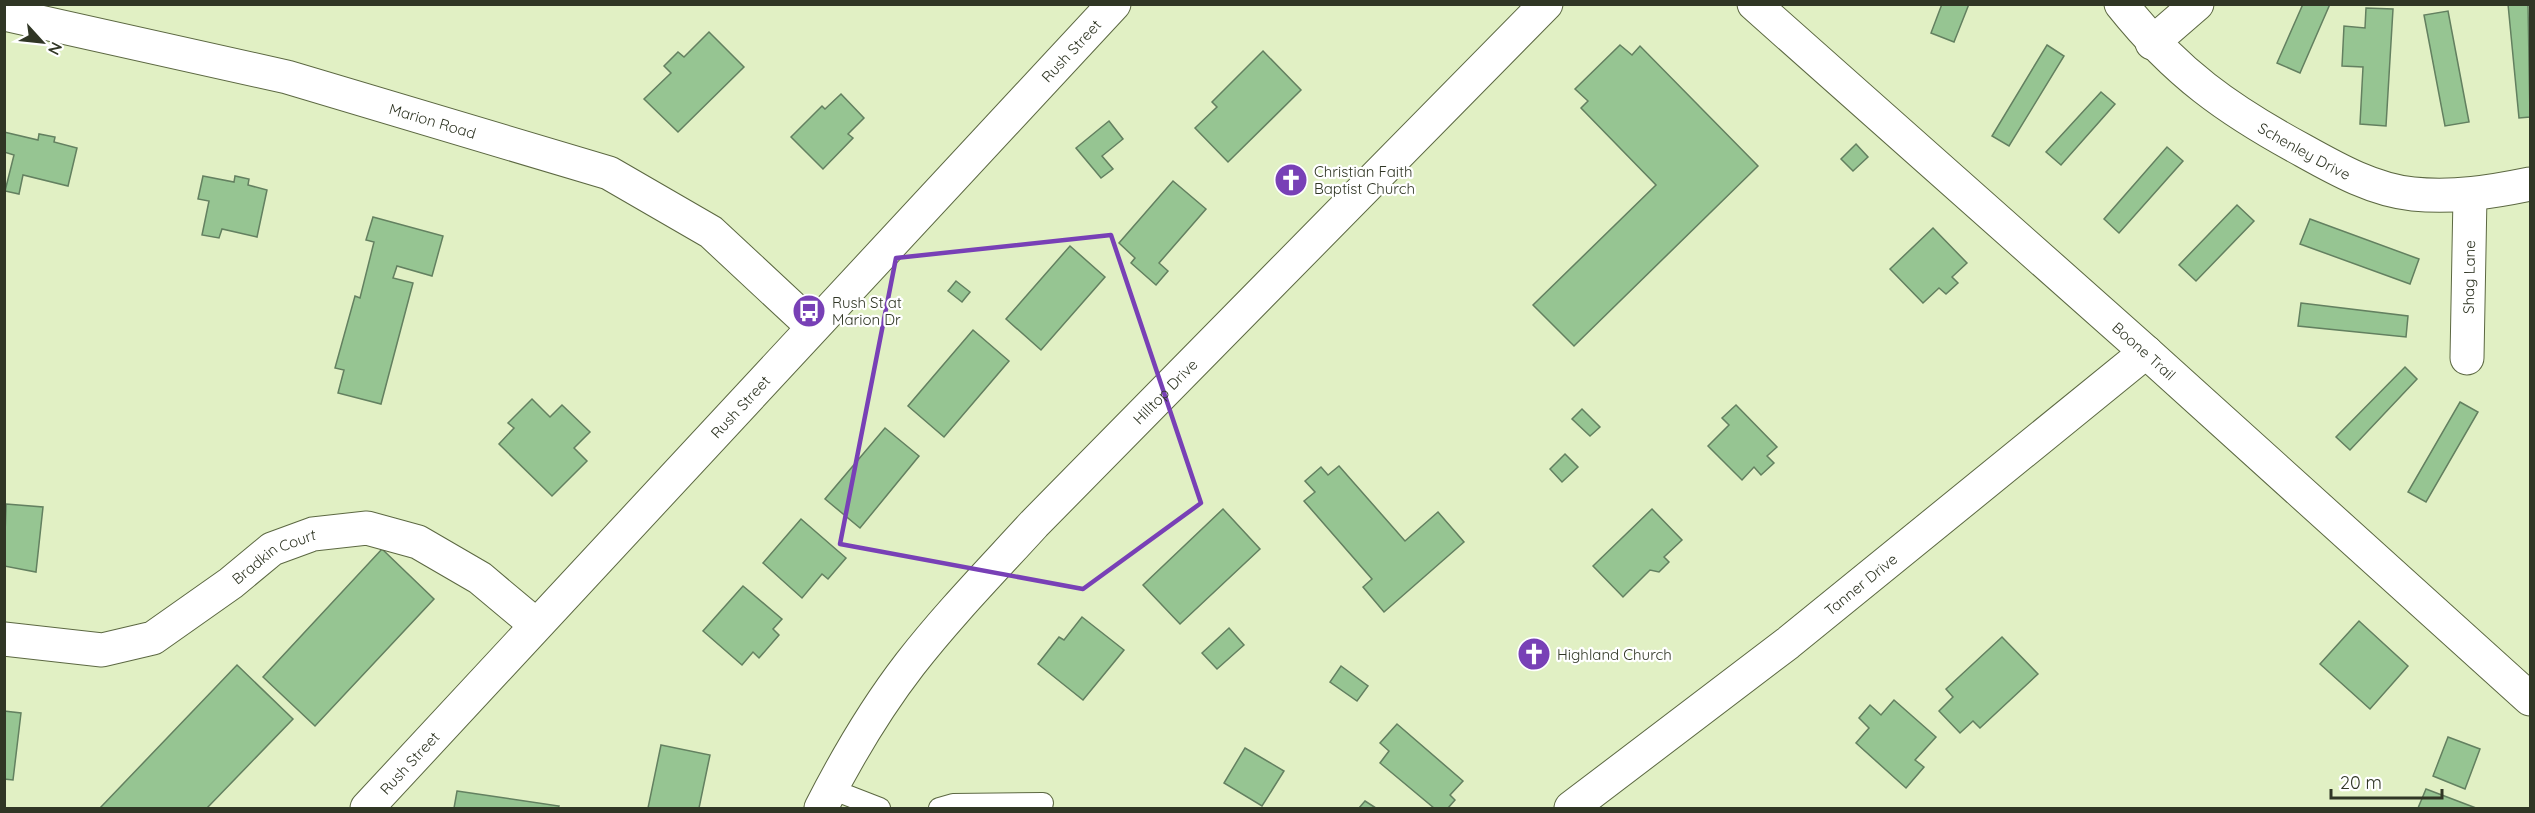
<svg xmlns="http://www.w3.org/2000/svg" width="2535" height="813" font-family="Quicksand,sans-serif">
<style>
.building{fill:#96c592;stroke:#638060;stroke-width:1.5}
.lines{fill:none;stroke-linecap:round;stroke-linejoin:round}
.lane-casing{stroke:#5c6842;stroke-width:22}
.street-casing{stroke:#5c6842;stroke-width:35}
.secondary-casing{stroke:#5c6842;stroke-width:35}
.lane{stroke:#fff;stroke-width:20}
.street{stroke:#fff;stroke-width:33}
.secondary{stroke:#fff;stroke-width:33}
.marked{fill:none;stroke:#7840b6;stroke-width:4.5;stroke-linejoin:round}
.labels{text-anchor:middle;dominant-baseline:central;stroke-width:4.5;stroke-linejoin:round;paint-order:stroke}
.street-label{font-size:15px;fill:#303625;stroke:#fff}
.poi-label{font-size:15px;fill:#303625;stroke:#fff;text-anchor:start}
</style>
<rect width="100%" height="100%" fill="#e1f0c4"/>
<g class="building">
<path d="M1942,4H1969L1954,42L1931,33Z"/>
<path d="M2303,4H2330L2300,73L2277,63Z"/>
<path d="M2508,4H2528L2530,117L2519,118Z"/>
<path d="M2366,8L2393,9L2386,126L2360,124L2363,67L2342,66L2344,26L2365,28Z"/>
<path d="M2448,11L2469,122L2445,126L2424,15Z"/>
<path d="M709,32L744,67L678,132L644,99L671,73L664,66L678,52L684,57Z"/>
<path d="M1620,45L1632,55L1640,46L1758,166L1574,346L1533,305L1656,185L1581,108L1588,101L1575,89Z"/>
<path d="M2047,45L2064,56L2009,146L1992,136Z"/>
<path d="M1263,51L1301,90L1228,162L1195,128L1217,107L1212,102Z"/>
<path d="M2101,92L2115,104L2061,165L2046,152Z"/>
<path d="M841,94L864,118L848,134L853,138L823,169L791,137L822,106L825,109Z"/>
<path d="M1109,121L1123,139L1102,156L1113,169L1101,178L1076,148Z"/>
<path d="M4,132L38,140L39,134L55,137L54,142L77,148L68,186L23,175L19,194L5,191L14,155L4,152Z"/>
<path d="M1856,144L1868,157L1853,171L1841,159Z"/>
<path d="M2167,147L2183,161L2119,233L2104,219Z"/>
<path d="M203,176L234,182L235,176L249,179L248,185L267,190L257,237L222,229L219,238L202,235L209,201L198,199Z"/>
<path d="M1173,181L1206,209L1159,263L1168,271L1156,285L1131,263L1135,258L1119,243Z"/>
<path d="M2237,205L2254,221L2196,281L2179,265Z"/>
<path d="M373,217L443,236L432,276L397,266L393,278L413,283L381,404L338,393L344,370L335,368L355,296L360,298L374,242L366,240Z"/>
<path d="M2310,219L2419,259L2410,284L2300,244Z"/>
<path d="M1933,228L1967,263L1952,277L1958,283L1946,294L1939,288L1923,303L1890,269Z"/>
<path d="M1070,246L1105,277L1041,350L1006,319Z"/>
<path d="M956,281L970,292L962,302L948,291Z"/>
<path d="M2301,303L2408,316L2406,337L2298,326Z"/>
<path d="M973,330L1009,361L944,437L908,406Z"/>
<path d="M2405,367L2417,379L2350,450L2336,437Z"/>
<path d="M532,399L550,417L562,405L590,432L574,448L587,461L552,496L499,444L514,428L508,423Z"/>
<path d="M2460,402L2478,412L2426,502L2408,492Z"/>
<path d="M1736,405L1777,447L1767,456L1774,463L1761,475L1754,467L1742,480L1708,446L1729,425L1722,418Z"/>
<path d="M1582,409L1600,427L1590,436L1572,419Z"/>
<path d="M885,428L919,456L860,528L825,499Z"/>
<path d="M1565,454L1578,467L1562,482L1550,469Z"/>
<path d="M1339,466L1405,541L1438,512L1464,542L1384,612L1363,587L1372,579L1304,501L1315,492L1305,481L1321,467L1328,475Z"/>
<path d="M6,504L43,507L36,572L4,566Z"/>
<path d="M1223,509L1260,549L1180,624L1143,585Z"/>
<path d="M1652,509L1682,540L1664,557L1669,562L1659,572L1650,570L1623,597L1593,566Z"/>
<path d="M801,519L846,558L828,579L822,574L802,598L763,563Z"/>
<path d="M382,549L434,599L315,726L263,677Z"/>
<path d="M743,586L782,619L773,629L779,635L759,658L753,652L742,665L703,631Z"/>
<path d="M1082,617L1124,650L1083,700L1038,664L1059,637L1064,640Z"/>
<path d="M2359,621L2408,666L2370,709L2320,664Z"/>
<path d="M1229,628L1244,645L1217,669L1202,653Z"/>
<path d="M2002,637L2038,674L1980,728L1973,721L1960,733L1939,711L1953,697L1946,689Z"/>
<path d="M237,665L293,719L207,808H100Z"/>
<path d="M1341,666L1368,686L1357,701L1330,682Z"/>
<path d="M1894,700L1936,737L1915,760L1924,767L1906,788L1856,743L1869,728L1859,718L1870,705L1881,715Z"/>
<path d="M4,711L21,713L13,780L4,779Z"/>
<path d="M1397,724L1463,781L1450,795L1455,800L1448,808H1434L1380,763L1389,751L1380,743Z"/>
<path d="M2448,737L2480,749L2465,789L2433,776Z"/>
<path d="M661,745L710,755L699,808H648Z"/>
<path d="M1245,748L1284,771L1262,806L1224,783Z"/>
<path d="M2426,789L2476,808H2418Z"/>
<path d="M457,791L559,806L558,808H454Z"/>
<path d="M1365,801L1376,808H1359Z"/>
</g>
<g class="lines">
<g class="lane-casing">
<g id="lane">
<path d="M831,789L880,808"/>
<path d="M939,808L953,804L1043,803"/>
</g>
</g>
<g class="street-casing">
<g id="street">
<path id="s1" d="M1754,4L2146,352L2530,699"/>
<path id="s2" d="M2121,4C2176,73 2228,110 2304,151C2338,170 2374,190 2413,194C2454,198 2491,192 2530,184"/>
<path id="s3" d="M4,14L287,77L609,173L711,232L813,327"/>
<path d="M2152,43L2197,4"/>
<path id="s4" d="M2467,358L2470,196"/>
<path id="s5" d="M4,639L102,650L153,638L231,583L272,549L313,534L367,528L418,542L480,578L536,625"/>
<path id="s6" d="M821,808C846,759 876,708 910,664C948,615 992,570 1034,524L1546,4"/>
<path id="s7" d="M1571,808L1788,643L2146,352"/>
</g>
</g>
<g class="secondary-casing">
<g id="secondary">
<path id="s8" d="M367,808L1114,4"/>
</g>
</g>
<use href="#lane" class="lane"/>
<use href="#street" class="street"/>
<use href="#secondary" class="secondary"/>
</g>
<path class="marked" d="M1111,235L1201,503L1083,589L840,544L896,258Z"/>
<defs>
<g id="church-disc" transform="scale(1.725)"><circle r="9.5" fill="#7840b6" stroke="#fff"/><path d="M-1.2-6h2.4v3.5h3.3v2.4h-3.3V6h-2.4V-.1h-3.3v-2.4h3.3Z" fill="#fff"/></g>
<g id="bus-disc" transform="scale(1.725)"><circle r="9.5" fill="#7840b6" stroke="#fff"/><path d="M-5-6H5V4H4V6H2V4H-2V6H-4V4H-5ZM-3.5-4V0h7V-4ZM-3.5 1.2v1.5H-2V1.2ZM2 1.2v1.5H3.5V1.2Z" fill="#fff"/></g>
</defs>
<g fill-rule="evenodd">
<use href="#church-disc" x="1291" y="180"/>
<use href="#bus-disc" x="809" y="311"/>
<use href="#church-disc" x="1534" y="654"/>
</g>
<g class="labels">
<g class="street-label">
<text stroke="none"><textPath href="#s8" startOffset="1034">Rush Street</textPath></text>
<text stroke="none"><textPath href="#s3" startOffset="442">Marion Road</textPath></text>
<text stroke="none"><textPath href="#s2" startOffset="237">Schenley Drive</textPath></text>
<text stroke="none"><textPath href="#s4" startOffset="81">Shag Lane</textPath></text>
<text stroke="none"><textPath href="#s1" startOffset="522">Boone Trail</textPath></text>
<text stroke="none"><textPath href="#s6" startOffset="543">Hilltop Drive</textPath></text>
<text stroke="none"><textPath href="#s8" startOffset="548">Rush Street</textPath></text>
<text stroke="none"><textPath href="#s5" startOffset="298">Bradkin Court</textPath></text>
<text stroke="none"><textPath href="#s7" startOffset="366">Tanner Drive</textPath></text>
<text stroke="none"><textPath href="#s8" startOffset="62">Rush Street</textPath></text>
</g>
<g class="poi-label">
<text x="1314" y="171">Christian Faith<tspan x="1314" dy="17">Baptist Church</tspan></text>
<text x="832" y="302">Rush St at<tspan x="832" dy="17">Marion Dr</tspan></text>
<text x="1557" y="654">Highland Church</text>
</g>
</g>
<rect width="2535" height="813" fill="none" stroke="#303625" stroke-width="12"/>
<g transform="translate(42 42) rotate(117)" stroke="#ffffff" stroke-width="4.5" paint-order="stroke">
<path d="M0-4.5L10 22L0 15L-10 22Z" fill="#303625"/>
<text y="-9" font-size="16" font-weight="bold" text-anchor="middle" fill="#303625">N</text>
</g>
<path d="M2331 789v9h111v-9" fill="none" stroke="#303625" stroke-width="3"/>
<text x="2340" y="789" font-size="18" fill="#303625" stroke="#ffffff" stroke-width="4.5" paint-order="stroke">20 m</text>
</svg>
